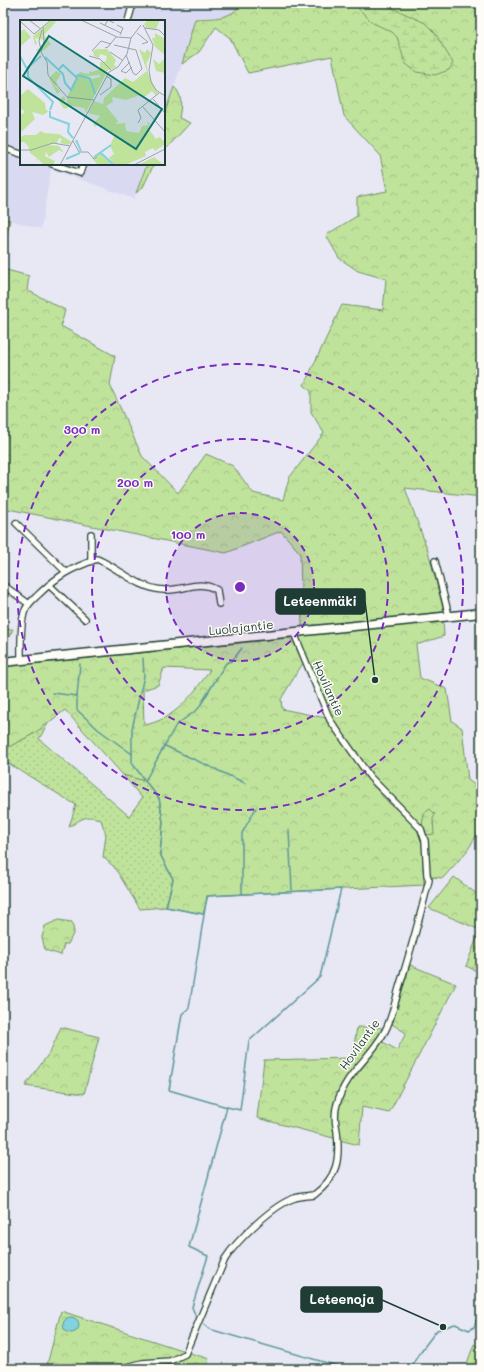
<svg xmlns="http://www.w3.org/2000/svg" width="484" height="1372" font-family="Mali,sans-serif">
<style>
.built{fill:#d9daf2}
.grass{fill:url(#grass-dots);stroke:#709068}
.forest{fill:url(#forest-crowns);stroke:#709068;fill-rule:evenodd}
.wetland{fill:url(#wetland-marsh);stroke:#709068}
.water{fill:#83d2e0;stroke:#5b969b}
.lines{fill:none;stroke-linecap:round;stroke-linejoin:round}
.stream{stroke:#5b969b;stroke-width:1.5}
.street-casing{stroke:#1f3d34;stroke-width:8}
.secondary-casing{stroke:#1f3d34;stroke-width:11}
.street{stroke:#fdfcf7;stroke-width:5.5}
.secondary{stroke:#fdfcf7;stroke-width:8}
.ring{fill:none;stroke:#7b2cbf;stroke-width:2;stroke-dasharray:7 5}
.labels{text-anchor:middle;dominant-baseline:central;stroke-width:3;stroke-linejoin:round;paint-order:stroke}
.street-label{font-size:12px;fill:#1f3d34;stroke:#fdfcf7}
.inset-river{fill:none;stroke:#83d2e0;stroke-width:2}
.inset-road{fill:none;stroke:#98a4a7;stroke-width:1}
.view{fill:#0f766e;fill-opacity:0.15;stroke:#0f766e;stroke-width:2}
.inset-edge{fill:none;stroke:#1f3d34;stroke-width:2}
.centre{fill:#7b2cbf;stroke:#fdfcf7;stroke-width:2}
.ring-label{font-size:12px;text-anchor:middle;font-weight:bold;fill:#7b2cbf;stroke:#fdfcf7;stroke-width:3;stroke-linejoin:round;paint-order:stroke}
.leader{fill:none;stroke:#1f3d34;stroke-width:1.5}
.callout-dot{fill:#1f3d34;stroke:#fdfcf7;stroke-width:1.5}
.callout{fill:#1f3d34;stroke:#1f3d34;stroke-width:1.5}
.callout-label{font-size:13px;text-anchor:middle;font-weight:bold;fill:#fff}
</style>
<defs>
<pattern id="grass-dots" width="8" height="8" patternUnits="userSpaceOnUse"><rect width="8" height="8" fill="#c0e39c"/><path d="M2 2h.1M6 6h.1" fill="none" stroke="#a5c487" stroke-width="1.8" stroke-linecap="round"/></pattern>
<pattern id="forest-crowns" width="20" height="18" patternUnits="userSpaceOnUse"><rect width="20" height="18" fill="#c0e39c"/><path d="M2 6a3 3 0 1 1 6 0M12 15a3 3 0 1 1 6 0" fill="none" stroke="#a5c487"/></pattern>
<pattern id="wetland-marsh" width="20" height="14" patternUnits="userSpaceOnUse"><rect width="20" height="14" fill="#c0e39c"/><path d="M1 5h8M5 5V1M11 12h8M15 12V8" fill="none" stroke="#a5c487"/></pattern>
</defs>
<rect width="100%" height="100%" fill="#e8e8f4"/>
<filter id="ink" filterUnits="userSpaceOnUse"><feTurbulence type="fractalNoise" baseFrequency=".025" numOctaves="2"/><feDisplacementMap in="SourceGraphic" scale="8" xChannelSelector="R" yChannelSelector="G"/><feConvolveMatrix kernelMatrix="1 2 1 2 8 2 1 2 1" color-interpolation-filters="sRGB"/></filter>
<g filter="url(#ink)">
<path class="built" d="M3,3H241L239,8L230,16L195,19L182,64L164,114V21H21V164H146L134,199L51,169L41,229L3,218Z"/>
<g class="grass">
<path d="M13,629L3,649V630Z"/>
<path d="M50,720L39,739L129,816L142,798L123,775L145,781L159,798L163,822L160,854L173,879L166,907L140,909L115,868L103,857L106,835L101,820C87,813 80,820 69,827L76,805L3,760V750L35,733Z"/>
</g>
<g class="forest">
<path d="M241,3H481V443L477,454L481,455V497L405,488L428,551L444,612L302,627L300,553L281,531L226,553L3,508V269L29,276L27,290L65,310L61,326L115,356L110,385L142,456L178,493L206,454L233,466L253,493L283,500L289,478L324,433L311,412V391L304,385L342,305L383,310L386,279L358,271L339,258L326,235L357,216V197L387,191L380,155L344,116L332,56L248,73L230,38L216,27L199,52L182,64L195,19C211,18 233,20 241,3Z"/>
<path d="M174,87C183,94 181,108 179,118L190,123L164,151V115Z"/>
<path d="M147,164H154L143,187L136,193Z"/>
<path d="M3,218L10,220L3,252Z"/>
<path d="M443,619L444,636L416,645L420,678L447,689L452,721L462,728L468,780L481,790V828L467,851L443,878L429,877L427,835L423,827L371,776L331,717L297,636Z"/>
<path d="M289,638L293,641L303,663L281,699L282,709L326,718L367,779L390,804L415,824L422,843L424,885L208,896L203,914L166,907L173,879L160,854L163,822L159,798L145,781L123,775L65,710L35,733L3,750V673L6,664L39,663ZM164,668L210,670C193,694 175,720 144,725L143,690L158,685Z"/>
<path d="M454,877L481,897V973L466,966L480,930L429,908Z"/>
<path d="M58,920L72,922L74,932L68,944H64L61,955L45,950L42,937L45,926Z"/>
<path d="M410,965L456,984L389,1113L362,1107L359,1145L339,1140C338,1129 336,1119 337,1109C340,1086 367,1058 381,1041L397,1050L406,1033L392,1024Z"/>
<path d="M61,1027L99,1037L84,1094L25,1086L50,1052Z"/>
<path d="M357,1027L384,1028L383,1033L346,1079L335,1107L337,1139L257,1118L264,1060L352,1058Z"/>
<path d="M61,1311L209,1359L205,1369L109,1368L46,1369Z"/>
<path d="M474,1344L481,1349V1369H465Z"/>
</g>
<g class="wetland">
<path d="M353,3H382L425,23L435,33L453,63L449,70L435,75L416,72L405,63L397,37L392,32L373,23Z"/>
<path d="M430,809L435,814L433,819L434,834L427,835L422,826L424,813Z"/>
</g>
<circle class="water" cx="71" cy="1325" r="8"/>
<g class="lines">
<g class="stream">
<path d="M143,658L144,676L132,729V763L145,781"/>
<path d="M52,693L77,696V710L99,730L132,754"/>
<path d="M77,696L80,664"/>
<path d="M163,745L245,783"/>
<path d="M289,830L292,891"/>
<path d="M242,894V833L256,808"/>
<path d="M203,914L166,907L173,879L160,854L163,822L159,798L145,781L176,725L198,709L226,663L232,661L242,648"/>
<path d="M196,1317L192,1307L208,1256L189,1247L227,1107L240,1110L249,1041L320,977L341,889L207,896L189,1008L182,1014L169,1090L227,1107"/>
<path d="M203,1324L209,1329L348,1369"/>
<path d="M410,1369L418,1355L437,1330L455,1324L469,1330L474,1327L481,1307"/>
</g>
<g class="street-casing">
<g id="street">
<path d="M128,21L133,3"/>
<path d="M3,148L21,154"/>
<path d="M52,164L80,173L83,164"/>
<path d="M16,523L66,572"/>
<path d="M91,534V561"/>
<path d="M435,561L449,616"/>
<path d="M3,585L29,604"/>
<path d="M49,585L85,619"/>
<path d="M21,660C21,645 20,628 24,613C26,605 33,600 39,594C60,574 70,569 97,559C119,568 139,589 164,590C185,591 197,579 217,590L219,604"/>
<path d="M119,1369L142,1363L170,1361L185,1354L225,1259C237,1240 274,1204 295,1198C301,1196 308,1196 314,1195C338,1177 340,1159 337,1131C335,1122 334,1113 337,1104C346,1072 370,1059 385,1031C392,1018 395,1002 399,988C410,953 420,917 429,880L427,875L425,841L421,829L370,777L330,720L294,633"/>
</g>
</g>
<g class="secondary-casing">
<path id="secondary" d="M3,662L481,613"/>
</g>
<use href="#street" class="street"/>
<use href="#secondary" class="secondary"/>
</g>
</g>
<circle cx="240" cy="587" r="74" fill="#7b2cbf" fill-opacity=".12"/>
<g class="ring">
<circle cx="240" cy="587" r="74"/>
<circle cx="240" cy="587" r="148"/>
<circle cx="240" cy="587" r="223"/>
</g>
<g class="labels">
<g class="street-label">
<text transform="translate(241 627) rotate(-6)">Luolajantie</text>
<text transform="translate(329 688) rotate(66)">Hovilantie</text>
<text transform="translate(359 1044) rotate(-54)">Hovilantie</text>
</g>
</g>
<g transform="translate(20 20)">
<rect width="145" height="145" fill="#e8e8f4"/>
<path d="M80,49V55L68,56L72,58L70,59L58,55L60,52L69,54L70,51L72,52Z" fill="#c0e39c"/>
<path d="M32,0H36L35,3L24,15L31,24L19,34L16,30L24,25V20L15,18L17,24L15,25L13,16ZM4,9L11,17L0,27V12ZM77,29H87L96,40L94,45L97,47L88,50L66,92L64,88L53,86L44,89L36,77L40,79L44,76L46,80L41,82L47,83V77L58,55L68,60L80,57V42L86,41L87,36L80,34L79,38L74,36L73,31ZM119,29L125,33L127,29L131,33L127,43L126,41L128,53L138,74L136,76L132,71L123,78L120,75L106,80L92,77L93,82L86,86L98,101L96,104L105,103L106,111L119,113L122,106L128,105L127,101L130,104L128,108L136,119L140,117L143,121L145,119V124L135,131L133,128L125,132L126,136L105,145H95L89,138L94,134L90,126L94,116L79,104L75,107L73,104L80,96L68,93L74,81L83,84L84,78L105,58L113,62L127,51ZM145,38V53L136,51L133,39L139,44ZM36,51L41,54L36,62L38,64L35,66L41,71L37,74L29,58ZM8,69L25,83L26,90L29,91L23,95L12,92L15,99L0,113V95L5,92L2,89L0,90V76ZM21,111L24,113L39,114L52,122L48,125L40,123L42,119L39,118L37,123L28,125L39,126L44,133L39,130L29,137L26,132L25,136L35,141L33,145H24L18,139L16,141L17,138L10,133L8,126L4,122H0V118L4,115H16ZM81,133L92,145H78L72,138ZM134,137L144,145H118Z" fill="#c0e39c"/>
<path d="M128,0H140L136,9H127L124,4ZM135,13L145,19V35L135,27L132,18H135Z" fill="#c0e39c"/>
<path class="inset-river" d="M0,36L8,51V57L33,82L30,90M25,37L43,54L45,63L51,70L57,58L43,45L39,49M7,48L21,36M56,57L58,55L70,59L75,74M30,91V97L49,104L48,112L53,118M56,120L61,131M81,133L94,145M74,137L91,125M46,139L60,133"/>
<path class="inset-road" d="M9,0L21,9M61,0L97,17L111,18M0,1L14,14L31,0M80,3L101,13M85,5L88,0L94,3M97,5L103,8L100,15M123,5L133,25L129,50L131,62L136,70L145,76M23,7L24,22L21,32L27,42L28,55L47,77L74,80M125,8L139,10L145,16M117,13L128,22L122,24M94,25L116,30L122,49L116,55L113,53L106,35M85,28L88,27L96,17M21,30L19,21L22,10M72,31L81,21L91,24M90,32L102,40M69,36L80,39L91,50M110,42L101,51L106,53L112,47M80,75L91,67V59L86,56M133,79L145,93M123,87L145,112M118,103L121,98L118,90L139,73M53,121L59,132H68L74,139L77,137M0,130H11L33,123L50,126M40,145L89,52L98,47L107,34L111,18L121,5M114,145L145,129"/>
<path class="view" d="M29,16L142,89L116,129L3,56Z"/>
<rect width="145" height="145" class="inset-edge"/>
</g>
<circle cx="240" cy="587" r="6" class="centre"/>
<g class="ring-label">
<text x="82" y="434">300 m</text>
<text x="135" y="487">200 m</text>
<text x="188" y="539">100 m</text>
</g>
<path class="leader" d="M375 680L365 601M443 1327L382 1300"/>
<g class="callout-dot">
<circle cx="375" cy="680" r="4"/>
<circle cx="443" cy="1327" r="4"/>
</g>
<g class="callout">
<rect x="276" y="589" width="89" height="25" rx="4"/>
<rect x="301" y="1287" width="81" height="25" rx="4"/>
</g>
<g class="callout-label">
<text x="320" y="606">Leteenmäki</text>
<text x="342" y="1304">Leteenoja</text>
</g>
<rect width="484" height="1372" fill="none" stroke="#fdfcf7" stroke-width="16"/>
<rect x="8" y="8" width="468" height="1356" fill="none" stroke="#1f3d34" stroke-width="1.5" filter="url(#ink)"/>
</svg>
